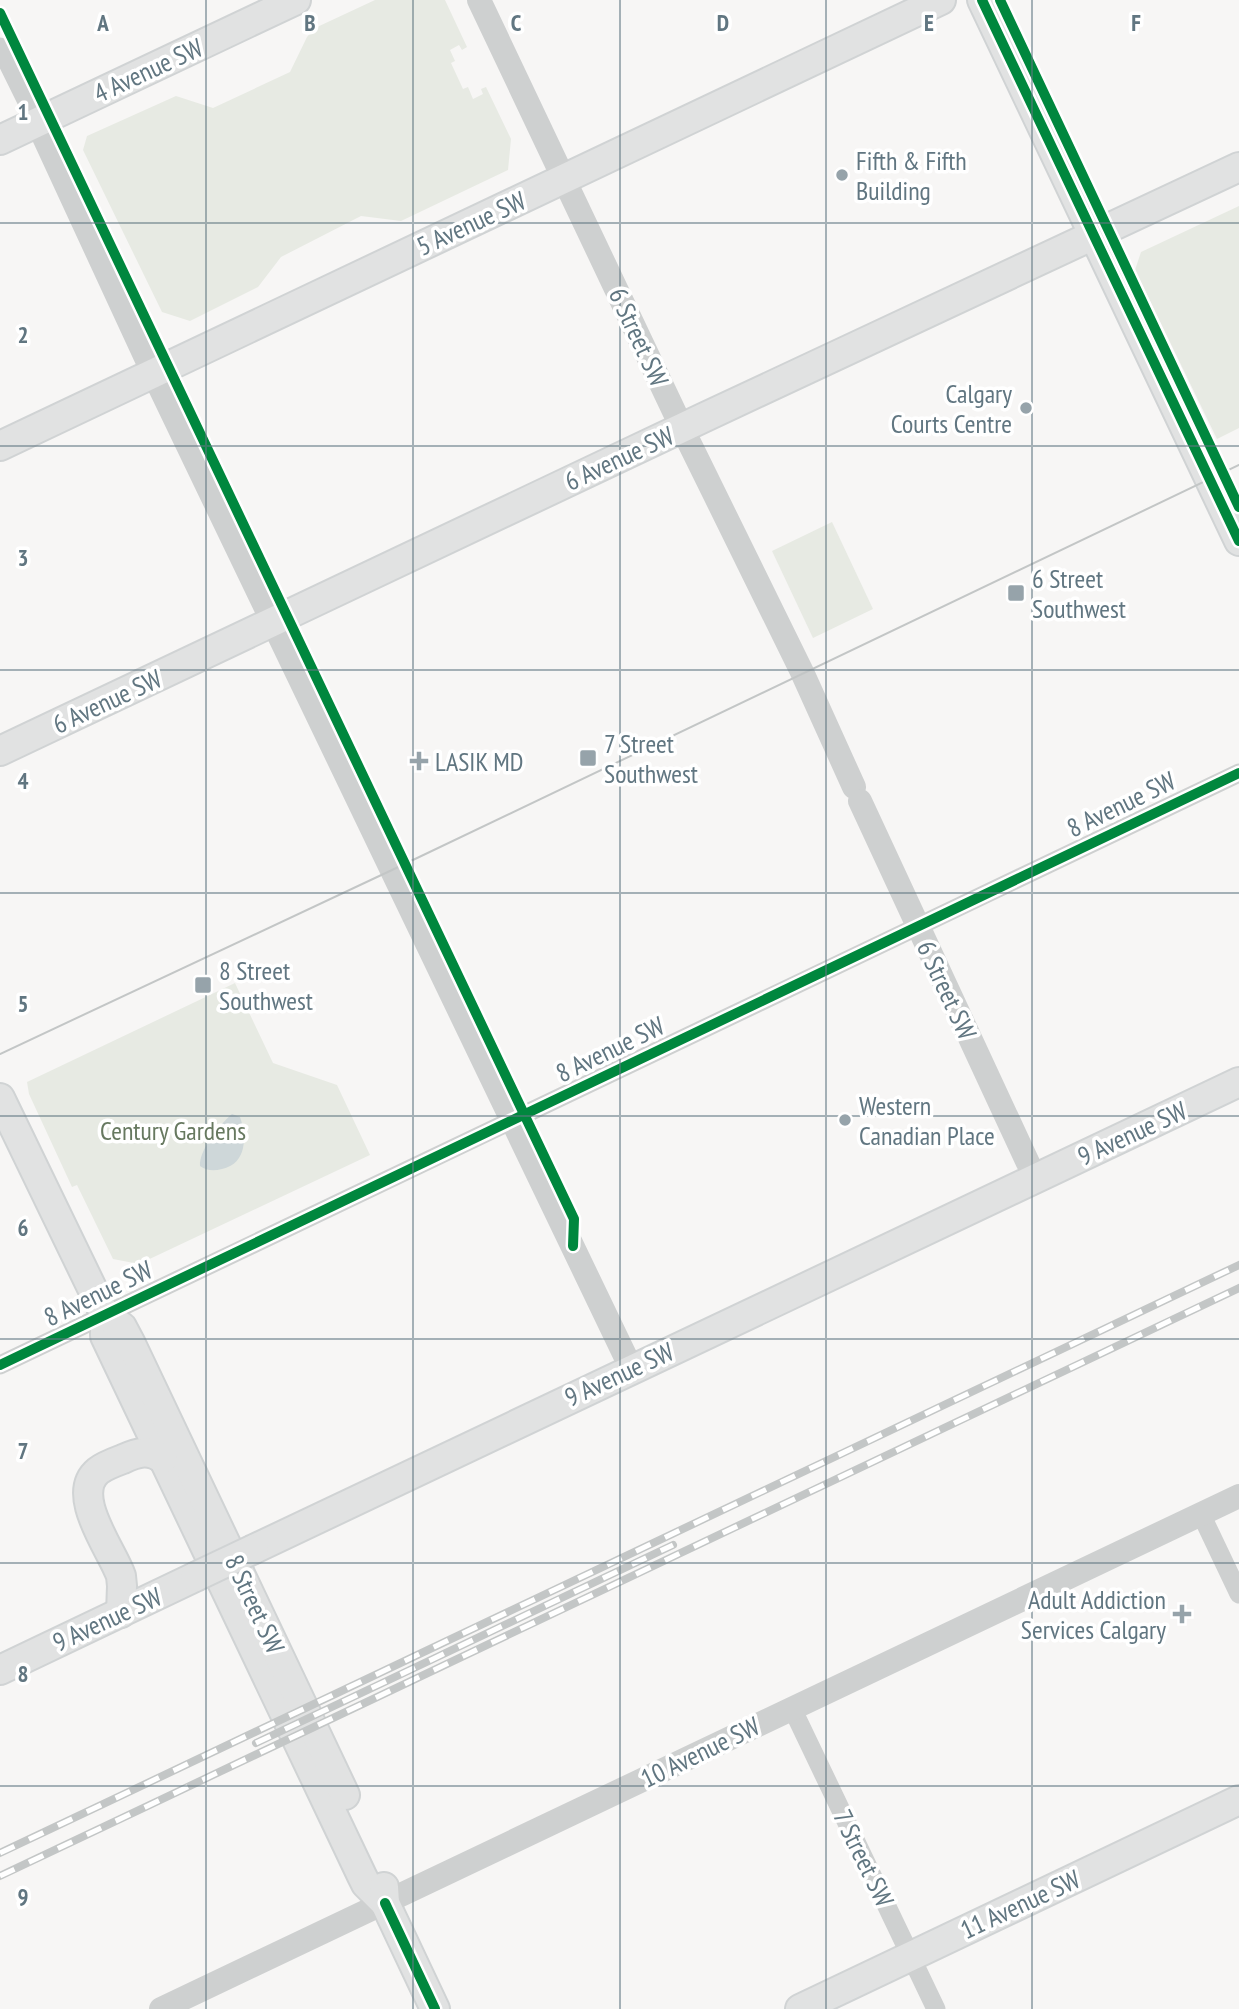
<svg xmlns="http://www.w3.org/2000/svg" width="1239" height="2009" font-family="'PT Sans Narrow',sans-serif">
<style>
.green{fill:#e7eae3}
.water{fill:#ced7d9}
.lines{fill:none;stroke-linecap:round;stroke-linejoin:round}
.secondary-casing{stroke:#d0d3d4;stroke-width:32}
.minor{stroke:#ced0d0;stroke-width:19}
.tertiary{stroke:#ced0d0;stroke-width:24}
.secondary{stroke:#e1e2e2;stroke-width:28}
.tram{stroke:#c3c6c6;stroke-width:2}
.rail-casing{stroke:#c3c6c6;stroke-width:8}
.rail{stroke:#fff;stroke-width:5;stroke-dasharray:16;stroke-linecap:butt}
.secondary-bridge-casing{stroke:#d0d3d4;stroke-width:32;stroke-linecap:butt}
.secondary-bridge{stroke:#e1e2e2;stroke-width:28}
.cycleway-casing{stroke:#fff;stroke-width:15}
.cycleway{stroke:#00873e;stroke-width:10}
.grid{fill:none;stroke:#617681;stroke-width:2;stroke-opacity:0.55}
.poi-dot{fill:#96a3aa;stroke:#fff;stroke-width:2.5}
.labels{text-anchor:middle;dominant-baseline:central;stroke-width:7;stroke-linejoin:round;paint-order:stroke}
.street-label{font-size:26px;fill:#617681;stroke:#fff}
.poi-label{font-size:26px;fill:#617681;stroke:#fff;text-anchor:start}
.park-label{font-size:26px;fill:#677960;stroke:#fff}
.grid-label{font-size:23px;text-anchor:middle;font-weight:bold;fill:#617681;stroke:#fff;stroke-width:7;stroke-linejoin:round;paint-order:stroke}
</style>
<rect width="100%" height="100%" fill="#f7f6f5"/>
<g class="green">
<path d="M375,0H445L467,47L462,50L459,45L450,50L455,61L451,63L463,89L468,87L473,99L483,94L481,89L486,87L511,139L508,170L401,221L361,216L281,257L258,287L190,321L162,312L83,150L87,136L176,96L213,108L290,72L307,37L315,28Z"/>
<path d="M1239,206V428L1217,439L1135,270L1141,252Z"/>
<path d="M832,522L873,609L813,638L772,551Z"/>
<path d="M235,983L273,1063L337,1085L370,1155L139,1264L113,1259L77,1185L72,1187L29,1094L27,1082Z"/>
</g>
<path class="water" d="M232,1114L240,1117C247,1136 247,1164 222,1169C214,1171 207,1171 200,1166C199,1150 220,1124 232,1114Z"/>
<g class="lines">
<g class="secondary-casing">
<g id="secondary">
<path d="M982,0L1239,541"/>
<path d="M0,140L296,0"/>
<path d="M0,446L941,0"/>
<path d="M0,751L705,417L1239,167"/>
<path d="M0,1098L105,1315V1336L362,1876L366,1884L385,1903"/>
<path d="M105,1315L122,1327L131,1344L345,1795"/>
<path d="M254,1549L1239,1082"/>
<path d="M121,1613L122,1586L121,1576C112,1550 69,1495 98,1471C104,1466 115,1462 123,1459C138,1452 149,1449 163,1459"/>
<path d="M0,1670L195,1577"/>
<path d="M384,1887L385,1903L435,2009"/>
<path d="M800,2009L1239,1800"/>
</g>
</g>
<g class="minor">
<path d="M0,47L37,122"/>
<path d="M0,1365L1239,773"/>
<path d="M1201,1514L1239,1594"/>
<path d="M792,1708L936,2009"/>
</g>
<g class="tertiary">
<path d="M479,0L682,428L802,672L854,787"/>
<path d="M37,122L153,373L631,1368"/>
<path d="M860,801L1035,1178"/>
<path d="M161,2009L1239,1496"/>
</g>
<use href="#secondary" class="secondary"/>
<path class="tram" d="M0,1054L392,870L1239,465"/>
<g class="rail-casing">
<g id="rail">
<path d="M256,1743L673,1545"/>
<path d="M0,1853L1239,1265"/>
<path d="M0,1876L1239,1288"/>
</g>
</g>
<use href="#rail" class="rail"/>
<g class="secondary-bridge-casing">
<path id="secondary-bridge" d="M195,1577L254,1549"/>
</g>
<use href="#secondary-bridge" class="secondary-bridge"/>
<g class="cycleway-casing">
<g id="cycleway">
<path d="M982,0L1239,541"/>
<path d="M1000,0L1239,507"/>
<path d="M0,13L574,1219L573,1246"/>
<path d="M0,1365L1239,773"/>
<path d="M385,1903L435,2009"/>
</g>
</g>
<use href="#cycleway" class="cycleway"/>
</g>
<path class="grid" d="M206,0V2009M413,0V2009M620,0V2009M826,0V2009M1032,0V2009M0,223H1239M0,446H1239M0,670H1239M0,893H1239M0,1116H1239M0,1339H1239M0,1563H1239M0,1786H1239"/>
<g class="poi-dot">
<circle cx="842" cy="175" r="7"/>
<circle cx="1026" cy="408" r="7"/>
<rect x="1007" y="584" width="18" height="18" rx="3.5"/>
<rect x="579" y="749" width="18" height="18" rx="3.5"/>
<path d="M415.5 750.5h7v7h7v7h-7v7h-7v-7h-7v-7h7z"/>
<rect x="194" y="976" width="18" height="18" rx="3.5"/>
<circle cx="845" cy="1120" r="7"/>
<path d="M1178.5 1603.5h7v7h7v7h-7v7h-7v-7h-7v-7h7z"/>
</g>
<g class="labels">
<g class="street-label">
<text transform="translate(148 70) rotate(-25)">4 Avenue SW</text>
<text transform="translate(471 223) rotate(-25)">5 Avenue SW</text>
<text transform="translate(639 337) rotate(65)">6 Street SW</text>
<text transform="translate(619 458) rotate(-25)">6 Avenue SW</text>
<text transform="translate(107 701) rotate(-25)">6 Avenue SW</text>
<text transform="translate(1121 804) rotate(-26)">8 Avenue SW</text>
<text transform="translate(947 990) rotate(65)">6 Street SW</text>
<text transform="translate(610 1049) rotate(-26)">8 Avenue SW</text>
<text transform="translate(1132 1133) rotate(-25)">9 Avenue SW</text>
<text transform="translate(98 1293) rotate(-26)">8 Avenue SW</text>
<text transform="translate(619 1374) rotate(-25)">9 Avenue SW</text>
<text transform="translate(255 1604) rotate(65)">8 Street SW</text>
<text transform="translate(107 1619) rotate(-25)">9 Avenue SW</text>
<text transform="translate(700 1752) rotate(-26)">10 Avenue SW</text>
<text transform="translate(864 1858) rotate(64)">7 Street SW</text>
<text transform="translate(1020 1904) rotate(-25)">11 Avenue SW</text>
</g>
<g class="poi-label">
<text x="856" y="160">Fifth &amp; Fifth<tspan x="856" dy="30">Building</tspan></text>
<text x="1012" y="393" text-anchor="end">Calgary<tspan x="1012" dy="30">Courts Centre</tspan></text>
<text x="1032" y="578">6 Street<tspan x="1032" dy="30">Southwest</tspan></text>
<text x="604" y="743">7 Street<tspan x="604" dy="30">Southwest</tspan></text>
<text x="435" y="761">LASIK MD</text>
<text x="219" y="970">8 Street<tspan x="219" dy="30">Southwest</tspan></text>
<text x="859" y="1105">Western<tspan x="859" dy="30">Canadian Place</tspan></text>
<text x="1166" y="1599" text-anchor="end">Adult Addiction<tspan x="1166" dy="30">Services Calgary</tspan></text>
</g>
<g class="park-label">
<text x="173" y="1130">Century Gardens</text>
</g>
</g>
<g class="grid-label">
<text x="103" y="31">A</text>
<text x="310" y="31">B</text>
<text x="516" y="31">C</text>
<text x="723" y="31">D</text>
<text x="929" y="31">E</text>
<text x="1136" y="31">F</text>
<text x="23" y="120">1</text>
<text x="23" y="343">2</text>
<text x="23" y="566">3</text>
<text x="23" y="789">4</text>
<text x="23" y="1012">5</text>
<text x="23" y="1236">6</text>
<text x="23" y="1459">7</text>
<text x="23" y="1682">8</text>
<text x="23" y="1905">9</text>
</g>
</svg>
